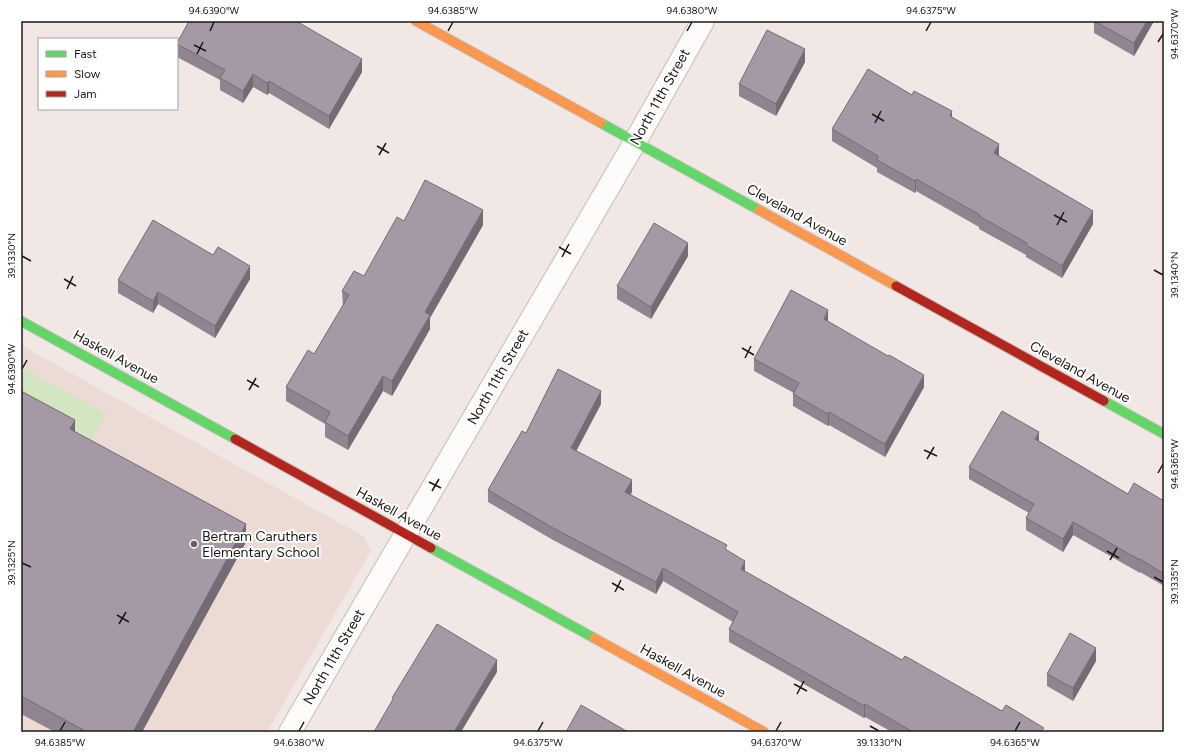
<svg xmlns="http://www.w3.org/2000/svg" width="1185" height="753" font-family="Figtree,sans-serif">
<style>
.built{fill:#ecdbd5}
.green{fill:#d3e5c1}
.lines{fill:none;stroke-linecap:round;stroke-linejoin:round}
.street-casing{stroke:#c2bcba;stroke-width:24}
.fast-casing{stroke:#c2bcba;stroke-width:11}
.slow-casing{stroke:#c2bcba;stroke-width:11}
.jam-casing{stroke:#c2bcba;stroke-width:11}
.street{stroke:#fdfcfb;stroke-width:22}
.fast{stroke:#63d668;stroke-width:9}
.slow{stroke:#ff974d;stroke-width:9}
.jam{stroke:#b3261e;stroke-width:9}
.wall{fill:#8f848f}
.shaded-wall{fill:#746b74}
.building{fill:#a699a6;stroke:#746b74}
.ticks{fill:none;stroke:#1c1714;stroke-width:1.5}
.poi-dot{fill:#67605d;stroke:#fff;stroke-width:1.5}
.labels{text-anchor:middle;dominant-baseline:central;stroke-width:4;stroke-linejoin:round;paint-order:stroke}
.street-label{font-size:14px;fill:#1c1714;stroke:#fff}
.poi-label{font-size:14px;fill:#1c1714;stroke:#fff;text-anchor:start}
.neatline{fill:none;stroke:#1c1714;stroke-width:1.5}
.ticks-label{font-size:10px;text-anchor:middle;fill:#1c1714}
</style>
<rect width="100%" height="100%" fill="#f1e8e5"/>
<path class="built" d="M21,345L363,536L371,551L267,732H21Z"/>
<path class="green" d="M21,367L106,414L84,454L21,408Z"/>
<g class="lines">
<g class="street-casing">
<path id="street" d="M290,732L635,142L703,21"/>
</g>
<g class="fast-casing">
<g id="fast">
<path d="M601,123L759,210"/>
<path d="M21,321L235,439"/>
<path d="M1104,401L1164,434"/>
<path d="M431,548L594,638"/>
</g>
</g>
<g class="slow-casing">
<g id="slow">
<path d="M416,21L601,123"/>
<path d="M759,210L896,286"/>
<path d="M594,638L764,732"/>
</g>
</g>
<g class="jam-casing">
<g id="jam">
<path d="M896,286L1104,401"/>
<path d="M235,439L431,548"/>
</g>
</g>
<use href="#street" class="street"/>
<use href="#fast" class="fast"/>
<use href="#slow" class="slow"/>
<use href="#jam" class="jam"/>
</g>
<g class="wall">
<path d="M1094,21H1154L1134,56L1094,33Z"/>
<path d="M177,44L362,72L329,129L269,93L267,95L253,87L243,103L220,90V80L177,57Z"/>
<path d="M805,62L776,116L739,96V84Z"/>
<path d="M912,95L952,117L999,156L1093,224L1062,278L1026,257V255L979,229V227L916,191L915,193L877,172V168L832,141V129Z"/>
<path d="M404,221L483,225L430,318V329L392,396L383,391L348,450L325,437V424L286,401V387L314,354L343,306L342,291L364,276Z"/>
<path d="M688,256L651,319L617,299V286Z"/>
<path d="M250,279L215,338L158,304L153,313L118,293V280Z"/>
<path d="M828,321L924,387L885,457L829,425L828,426L793,406V394L794,393L754,371V359Z"/>
<path d="M21,391L75,432L246,542L142,732H55L21,714Z"/>
<path d="M601,404L576,451L632,492L630,494L727,550L745,572L902,660L1044,732H892L865,717L864,718L729,642V629L733,622L663,581L656,594L553,540L488,502V490L526,433Z"/>
<path d="M1039,441L1128,494L1164,501V586L1140,572V573L1073,535L1063,552L1026,530V518L1029,513L969,479V467Z"/>
<path d="M1096,661L1073,701L1047,686V674Z"/>
</g>
<g class="shaded-wall">
<path d="M1147,21H1154L1134,56V43Z"/>
<path d="M805,49V62L776,116V104Z"/>
<path d="M362,59V72L329,129V116Z"/>
<path d="M253,74V87L243,103V91Z"/>
<path d="M269,81V93L267,95V83Z"/>
<path d="M952,111V124L950,116Z"/>
<path d="M999,144V156L994,153Z"/>
<path d="M916,179V191L915,193V181Z"/>
<path d="M483,210V225L430,318V329L392,396V381L425,312Z"/>
<path d="M1093,211V224L1062,278V266Z"/>
<path d="M688,243V256L651,319V307Z"/>
<path d="M250,266V279L215,338V326Z"/>
<path d="M158,292V304L153,313V301Z"/>
<path d="M828,310V323L824,319Z"/>
<path d="M924,375V387L885,457V444Z"/>
<path d="M383,376V391L348,450V436Z"/>
<path d="M601,391V404L571,461V448Z"/>
<path d="M829,412V425L828,426V414Z"/>
<path d="M75,420V437L70,429Z"/>
<path d="M1039,432V444L1035,439Z"/>
<path d="M632,480V492L625,504V492Z"/>
<path d="M1073,522V535L1063,552V539Z"/>
<path d="M246,524V542L142,732H133Z"/>
<path d="M745,561V574L741,569Z"/>
<path d="M663,568V581L656,594V582Z"/>
<path d="M1096,648V661L1073,701V688Z"/>
<path d="M497,660V672L461,732H454Z"/>
<path d="M865,704V717L864,718V706Z"/>
</g>
<g class="building">
<path d="M189,21H296L362,59L329,116L269,81L267,83L253,74L243,91L220,78L225,70L177,44V43Z"/>
<path d="M1094,21H1147L1134,43Z"/>
<path d="M767,30L805,49L776,104L739,84Z"/>
<path d="M868,69L912,95L914,91L952,111L950,116L999,144L994,153L1093,211L1062,266L1026,245L1027,243L979,216L980,215L916,179L915,181L877,160L878,156L832,129Z"/>
<path d="M425,180L483,210L425,312L430,315L392,381L383,376L348,436L325,422L330,412L286,387L308,350L314,354L349,295L342,291L354,271L364,276L397,217L404,221Z"/>
<path d="M153,220L213,255L218,247L250,266L215,326L158,292L153,301L118,280Z"/>
<path d="M654,223L688,243L651,307L617,286Z"/>
<path d="M791,290L828,310L824,319L888,356L889,355L924,375L885,444L829,412L828,414L793,394L799,383L754,359Z"/>
<path d="M558,369L601,391L571,448L632,480L625,492L727,545L725,549L745,561L741,569L902,660L905,656L1002,711L1006,705L1044,728L1041,732H913L865,704L864,706L729,629L738,612L663,568L656,582L553,528L488,490L522,431L526,433Z"/>
<path d="M21,391L75,420L70,429L246,524L133,732H87L21,696Z"/>
<path d="M1002,411L1039,432L1035,439L1128,494L1134,483L1164,501V574L1140,559V560L1073,522L1063,539L1026,518L1034,504L969,467Z"/>
<path d="M437,624L497,660L454,732H374L393,699L392,698Z"/>
<path d="M1070,633L1096,648L1073,688L1047,674Z"/>
<path d="M581,705L628,732H566Z"/>
</g>
<path class="ticks" d="M210,31L214,22M448,31L453,22M687,31L692,22M926,31L931,22M1158,42L1163,34M194,45L206,51M197,54L203,42M872,114L884,121M875,123L881,111M377,146L389,153M379,155L386,143M1054,215L1067,222M1057,225L1064,212M559,247L571,254M22,256L31,261M562,257L569,244M1154,270L1163,275M64,279L76,286M67,289L73,276M742,348L754,355M745,358L751,346M22,369L27,360M247,380L259,387M249,390L256,378M924,450L937,456M927,459L934,447M1158,473L1163,464M429,482L441,488M432,491L439,479M1107,551L1119,558M1110,560L1117,548M22,563L31,567M1154,577L1163,582M612,583L624,590M615,592L621,580M117,615L129,622M119,624L126,612M794,684L807,691M797,694L804,681M870,726L879,731M60,731L65,722M299,731L304,722M538,731L543,722M776,731L781,722M1015,731L1020,722"/>
<circle class="poi-dot" cx="194" cy="544" r="4"/>
<g class="labels">
<g class="street-label">
<text transform="translate(660 97) rotate(-61)">North 11th Street</text>
<text transform="translate(797 215) rotate(29)">Cleveland Avenue</text>
<text transform="translate(116 357) rotate(29)">Haskell Avenue</text>
<text transform="translate(1080 372) rotate(29)">Cleveland Avenue</text>
<text transform="translate(498 377) rotate(-60)">North 11th Street</text>
<text transform="translate(399 514) rotate(29)">Haskell Avenue</text>
<text transform="translate(334 657) rotate(-60)">North 11th Street</text>
<text transform="translate(683 671) rotate(29)">Haskell Avenue</text>
</g>
<g class="poi-label">
<text x="202" y="536">Bertram Caruthers<tspan x="202" dy="16">Elementary School</tspan></text>
</g>
</g>
<rect width="1185" height="753" fill="none" stroke="#ffffff" stroke-width="44"/>
<rect x="38" y="38" width="140" height="72" fill="#ffffff" stroke="#a4a2a1"/>
<rect x="46" y="51" width="20" height="6" fill="#63d668" stroke="#a4a2a1"/>
<text x="74" y="58" font-size="12" fill="#1c1714">Fast</text>
<rect x="46" y="71" width="20" height="6" fill="#ff974d" stroke="#a4a2a1"/>
<text x="74" y="78" font-size="12" fill="#1c1714">Slow</text>
<rect x="46" y="91" width="20" height="6" fill="#b3261e" stroke="#a4a2a1"/>
<text x="74" y="98" font-size="12" fill="#1c1714">Jam</text>
<rect x="22" y="22" width="1141" height="709" class="neatline"/>
<g class="ticks-label">
<text x="214" y="14">94.6390°W</text>
<text x="453" y="14">94.6385°W</text>
<text x="692" y="14">94.6380°W</text>
<text x="931" y="14">94.6375°W</text>
<text transform="translate(1174 34) rotate(-90)" y="4">94.6370°W</text>
<text transform="translate(11 256) rotate(-90)" y="4">39.1330°N</text>
<text transform="translate(1174 275) rotate(-90)" y="4">39.1340°N</text>
<text transform="translate(11 369) rotate(-90)" y="4">94.6390°W</text>
<text transform="translate(1174 464) rotate(-90)" y="4">94.6365°W</text>
<text transform="translate(11 563) rotate(-90)" y="4">39.1325°N</text>
<text transform="translate(1174 582) rotate(-90)" y="4">39.1335°N</text>
<text x="60" y="746">94.6385°W</text>
<text x="299" y="746">94.6380°W</text>
<text x="538" y="746">94.6375°W</text>
<text x="776" y="746">94.6370°W</text>
<text x="879" y="746">39.1330°N</text>
<text x="1015" y="746">94.6365°W</text>
</g>
</svg>
